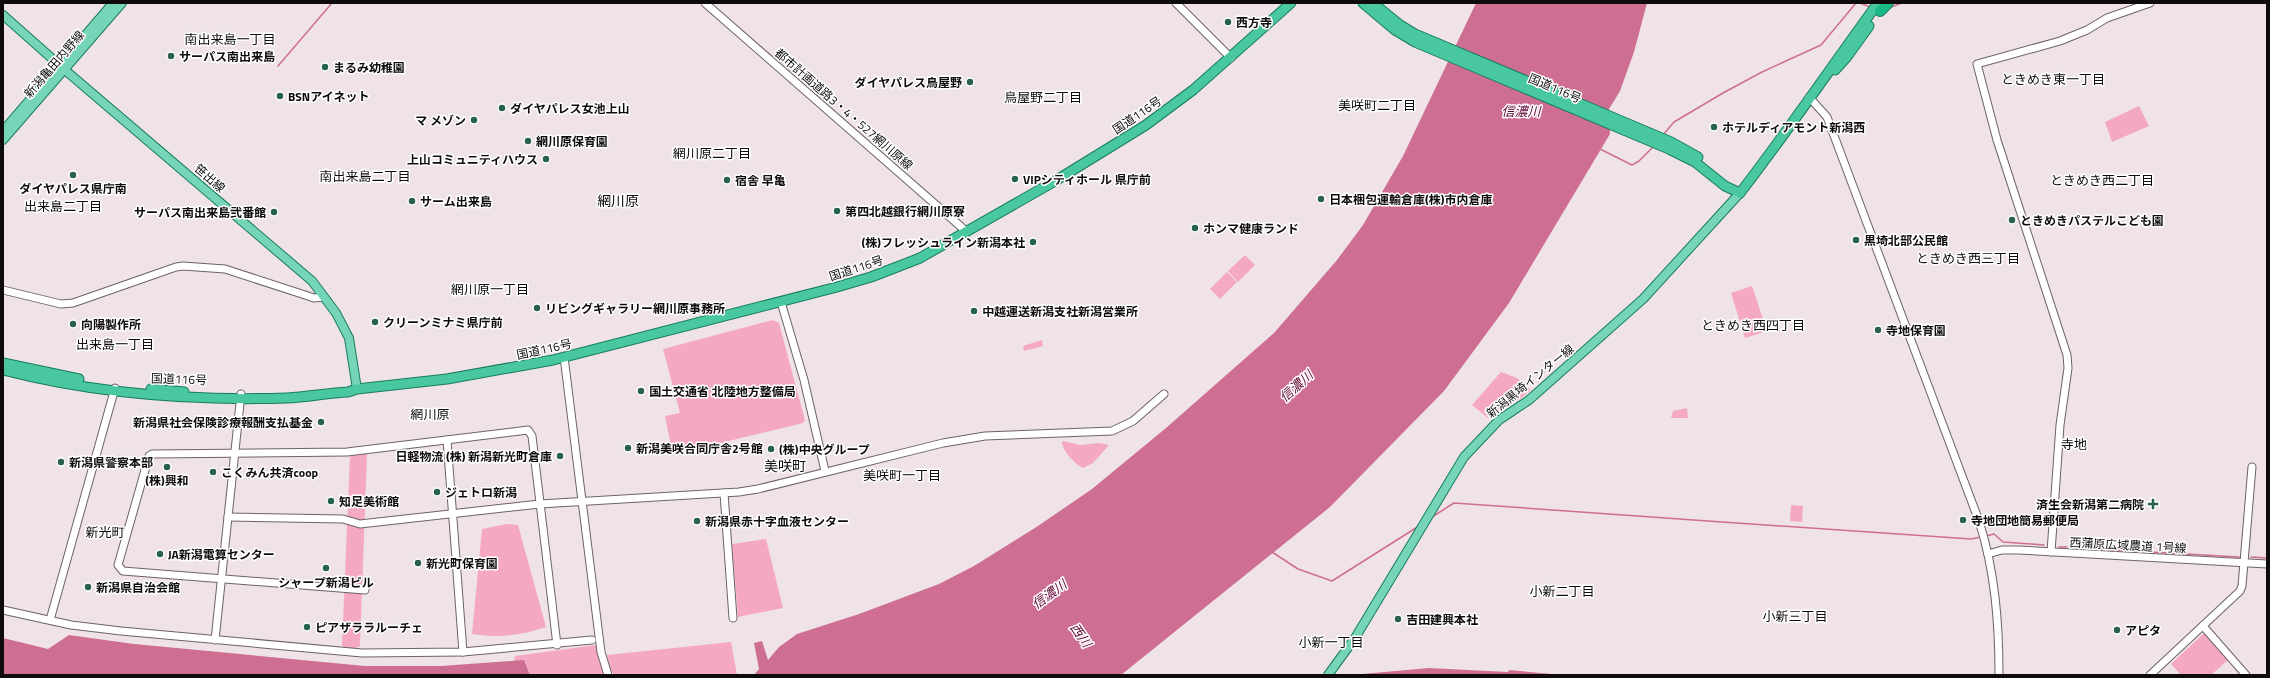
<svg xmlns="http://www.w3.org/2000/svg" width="2270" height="678" font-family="'Titillium Web','Noto Sans JP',sans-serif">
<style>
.green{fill:#f4a8c3}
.water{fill:#ce6e93}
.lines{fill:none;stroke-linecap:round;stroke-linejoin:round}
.stream{stroke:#ce6e93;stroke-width:1.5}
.tertiary-casing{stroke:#6d6266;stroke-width:9}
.primary-casing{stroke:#177c5d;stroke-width:10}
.trunk-casing{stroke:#177c5d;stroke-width:11}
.motorway-casing{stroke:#177c5d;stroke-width:12}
.tertiary{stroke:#fff;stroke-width:7}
.primary{stroke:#76d5b8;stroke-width:8}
.trunk{stroke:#48c7a0;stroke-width:9}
.motorway{stroke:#1bb988;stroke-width:10}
.poi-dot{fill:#28624c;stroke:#fff;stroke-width:1.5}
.labels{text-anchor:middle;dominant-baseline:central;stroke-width:3;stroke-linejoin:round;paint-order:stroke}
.poi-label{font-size:12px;font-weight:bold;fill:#0f0b0c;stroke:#fff;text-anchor:start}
.street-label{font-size:12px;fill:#0f0b0c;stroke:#fff}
.neighbourhood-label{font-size:13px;fill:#0f0b0c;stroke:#fff}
.water-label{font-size:13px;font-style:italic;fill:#600535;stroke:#fff}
.quarter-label{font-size:14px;fill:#0f0b0c;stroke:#fff}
</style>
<rect width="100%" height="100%" fill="#f0e3e7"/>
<g class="green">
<path d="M2139,106L2149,126L2112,142L2105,122Z"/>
<path d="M1245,255L1255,265L1238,282L1228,271Z"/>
<path d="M1227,272L1237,282L1220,299L1210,289Z"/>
<path d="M1752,286L1767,331L1745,338L1731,293Z"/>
<path d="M773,320L779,323L805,420L803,423L712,445L710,442L672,451L665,416L680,413L663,349Z"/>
<path d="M1042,340L1043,346L1024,351L1023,346Z"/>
<path d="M1501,372L1517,378L1531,390L1517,401L1488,418L1472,405Z"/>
<path d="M1687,408L1688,418H1671L1673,411Z"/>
<path d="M1062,441L1081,445L1098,443L1109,445L1093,463L1083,468C1075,464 1062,451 1062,441Z"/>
<path d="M365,453L367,455L360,646L356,648H345L342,645L350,456Z"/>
<path d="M1791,505L1803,506L1802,522L1790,521Z"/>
<path d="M507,524L518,525L546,627C521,636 497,638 472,634L482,529Z"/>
<path d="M766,539L783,608L738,617L732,544Z"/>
<path d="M2203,634H2205L2227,658V661L2211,675H2181L2171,664Z"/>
<path d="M731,642L737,675H614L610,668L607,655Z"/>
<path d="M596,645L604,675H530L524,660L514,661L515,656Z"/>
</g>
<g class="water">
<path d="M1476,3H1647L1634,52L1620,91L1609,109L1610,134L1509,303L1444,391L1330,507L1121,675H754L759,669L754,643L762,641L768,660L779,647L797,634L859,614L939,584L974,566L1038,526L1092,489L1166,428L1274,333L1337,260L1363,225L1403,156Z"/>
<path d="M69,635L134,644L365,666H441L524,660L530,675H3V638L48,649Z"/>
<path d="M1429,668L1508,672L1509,670L1563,675H1351Z"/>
</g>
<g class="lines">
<g class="stream">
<path d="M1860,3L1870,7"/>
<path d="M1891,7L1902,3"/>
<path d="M278,66L332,3"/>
<path d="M1663,135L1674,122L1723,93L1762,72L1821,45L1856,3"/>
<path d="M1600,149L1632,165L1639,161L1653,147"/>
<path d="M1432,517L1454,503C1626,515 1799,528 1971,539L1981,537"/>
<path d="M1986,536L1994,534L2003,542L2044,545"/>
<path d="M2059,547H2067"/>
<path d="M2079,548L2239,557"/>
<path d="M1272,552L1298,569L1332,581L1419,526"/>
<path d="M2251,557L2267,558"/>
</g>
<g class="tertiary-casing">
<g id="tertiary">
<path d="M705,3L967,232"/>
<path d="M1176,3L1231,58"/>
<path d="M1809,97L1827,117L1979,521C1995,571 1999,622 1999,675"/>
<path d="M3,290L61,304L73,303L176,267L183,266L225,269L302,294L314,298L324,297"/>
<path d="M781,302L804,380L825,471"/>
<path d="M564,357L601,652L608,675"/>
<path d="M447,440L463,652"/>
<path d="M724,493L733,618"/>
<path d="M228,517L343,519L360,524L540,504L739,492L758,489L943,443L985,436L1112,431L1133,421L1164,394"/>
<path d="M2051,552L2060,425L2068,368L2067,355L1997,140L1977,64L2060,41L2087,30L2107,18L2150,3"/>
<path d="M1988,554L2002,550H2019L2267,564"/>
<path d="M365,590L123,571L118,565L149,456L152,454L347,452L528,430L532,436L557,645"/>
<path d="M3,610L71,625L121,631L362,653L463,652L592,640"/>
<path d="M50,620L115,388"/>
<path d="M2203,626L2246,675"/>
<path d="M215,640L241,394"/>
<path d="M2150,675L2240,591L2242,586L2252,467"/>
</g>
</g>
<g class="primary-casing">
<g id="primary">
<path d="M3,15L65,70L312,281L336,313L349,338L357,389"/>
<path d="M3,131L113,3"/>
<path d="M3,140L122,3"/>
<path d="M1328,675L1355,638L1464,457L1499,420L1529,400L1643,299L1740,193"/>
</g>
</g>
<g class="trunk-casing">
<g id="trunk">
<path d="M1363,3L1395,30L1415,42L1669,149L1695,162L1725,186L1740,193"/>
<path d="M1373,3L1400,25L1415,34L1671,142L1698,157"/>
<path d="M1835,70L1846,58L1869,26"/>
<path d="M1740,193C1788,131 1832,66 1878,3"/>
<path d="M3,363L79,379"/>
<path d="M3,370C96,394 191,401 287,398C307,397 328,393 348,392L357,389L447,379L553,360L837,287L871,277L920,258L1055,181L1112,146L1146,125L1193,90L1291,3"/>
<path d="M151,389L184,392"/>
</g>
</g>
<g class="motorway-casing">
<path id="motorway" d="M1880,11L1888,3"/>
</g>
<use href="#tertiary" class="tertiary"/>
<use href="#primary" class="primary"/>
<use href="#trunk" class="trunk"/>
<use href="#motorway" class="motorway"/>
</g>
<g class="poi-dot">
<circle cx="1228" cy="22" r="4"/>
<circle cx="171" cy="56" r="4"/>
<circle cx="325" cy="67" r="4"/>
<circle cx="970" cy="82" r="4"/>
<circle cx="280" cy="96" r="4"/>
<circle cx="502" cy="108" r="4"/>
<circle cx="474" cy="120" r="4"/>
<circle cx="1714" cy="127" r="4"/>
<circle cx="528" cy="141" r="4"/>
<circle cx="546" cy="159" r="4"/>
<circle cx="73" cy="175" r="4"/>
<circle cx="1015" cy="179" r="4"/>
<circle cx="727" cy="180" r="4"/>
<circle cx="1321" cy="199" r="4"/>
<circle cx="412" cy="201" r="4"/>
<circle cx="837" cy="211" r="4"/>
<circle cx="274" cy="212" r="4"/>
<circle cx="2012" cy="220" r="4"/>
<circle cx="1195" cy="228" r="4"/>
<circle cx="1856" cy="240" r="4"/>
<circle cx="1033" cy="242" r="4"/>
<circle cx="537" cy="308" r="4"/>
<circle cx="974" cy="311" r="4"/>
<circle cx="375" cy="322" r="4"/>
<circle cx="73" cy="324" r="4"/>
<circle cx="1878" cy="330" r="4"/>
<circle cx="641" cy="391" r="4"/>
<circle cx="321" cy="422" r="4"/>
<circle cx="628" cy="448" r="4"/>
<circle cx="771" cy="449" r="4"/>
<circle cx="560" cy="456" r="4"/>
<circle cx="61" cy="462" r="4"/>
<circle cx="167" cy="467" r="4"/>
<circle cx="213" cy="472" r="4"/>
<circle cx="437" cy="492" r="4"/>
<circle cx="331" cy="501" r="4"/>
<path d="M2151 498h4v4h4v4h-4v4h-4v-4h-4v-4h4z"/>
<circle cx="1963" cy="520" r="4"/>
<circle cx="697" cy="521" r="4"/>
<circle cx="160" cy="554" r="4"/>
<circle cx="418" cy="563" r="4"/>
<circle cx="326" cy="568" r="4"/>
<circle cx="88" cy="587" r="4"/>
<circle cx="1398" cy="619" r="4"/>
<circle cx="307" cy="627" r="4"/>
<circle cx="2117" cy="630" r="4"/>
</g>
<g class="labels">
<g class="poi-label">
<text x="1236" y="22">西方寺</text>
<text x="179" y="56">サーパス南出来島</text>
<text x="333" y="67">まるみ幼稚園</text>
<text x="962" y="82" text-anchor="end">ダイヤパレス鳥屋野</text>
<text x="288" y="96">BSNアイネット</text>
<text x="510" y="108">ダイヤパレス女池上山</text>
<text x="466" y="120" text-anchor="end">マ メゾン</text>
<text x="1722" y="127">ホテルディアモント新潟西</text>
<text x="536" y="141">網川原保育園</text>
<text x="538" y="159" text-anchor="end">上山コミュニティハウス</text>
<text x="1023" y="179">VIPシティホール 県庁前</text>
<text x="735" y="180">宿舎 早亀</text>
<text x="73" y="188" text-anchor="middle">ダイヤパレス県庁南</text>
<text x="1329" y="199">日本梱包運輸倉庫(株)市内倉庫</text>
<text x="420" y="201">サーム出来島</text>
<text x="845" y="211">第四北越銀行網川原寮</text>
<text x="266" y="212" text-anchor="end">サーパス南出来島弐番館</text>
<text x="2020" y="220">ときめきパステルこども園</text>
<text x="1203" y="228">ホンマ健康ランド</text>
<text x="1864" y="240">黒埼北部公民館</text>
<text x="1025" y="242" text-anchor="end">(株)フレッシュライン新潟本社</text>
<text x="545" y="308">リビングギャラリー網川原事務所</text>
<text x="982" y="311">中越運送新潟支社新潟営業所</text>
<text x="383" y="322">クリーンミナミ県庁前</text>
<text x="81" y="324">向陽製作所</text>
<text x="1886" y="330">寺地保育園</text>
<text x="649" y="391">国土交通省 北陸地方整備局</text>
<text x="313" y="422" text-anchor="end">新潟県社会保険診療報酬支払基金</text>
<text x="636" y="448">新潟美咲合同庁舎2号館</text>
<text x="779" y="449">(株)中央グループ</text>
<text x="552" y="456" text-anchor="end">日軽物流 (株) 新潟新光町倉庫</text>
<text x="69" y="462">新潟県警察本部</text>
<text x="221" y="472">こくみん共済coop</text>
<text x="167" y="480" text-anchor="middle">(株)興和</text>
<text x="445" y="492">ジェトロ新潟</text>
<text x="339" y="501">知足美術館</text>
<text x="2144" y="504" text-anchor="end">済生会新潟第二病院</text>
<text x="1971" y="520">寺地団地簡易郵便局</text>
<text x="705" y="521">新潟県赤十字血液センター</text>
<text x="168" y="554">JA新潟電算センター</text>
<text x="426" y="563">新光町保育園</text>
<text x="326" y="582" text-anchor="middle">シャープ新潟ビル</text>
<text x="96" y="587">新潟県自治会館</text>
<text x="1406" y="619">吉田建興本社</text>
<text x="315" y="627">ピアザララルーチェ</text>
<text x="2125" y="630">アピタ</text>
</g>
<g class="street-label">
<text transform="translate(54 64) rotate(-49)">新潟亀田内野線</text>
<text transform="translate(1555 88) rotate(23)">国道116号</text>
<text transform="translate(844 109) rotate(41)">都市計画道路3・4・527網川原線</text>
<text transform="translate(1137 115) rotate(-34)">国道116号</text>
<text transform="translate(210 178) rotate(41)">笹出線</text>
<text transform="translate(856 268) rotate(-18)">国道116号</text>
<text transform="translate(544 349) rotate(-12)">国道116号</text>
<text transform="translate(179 379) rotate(2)">国道116号</text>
<text transform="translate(1530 381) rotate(-39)">新潟黒埼インター線</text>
<text transform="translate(2128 545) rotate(3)">西蒲原広域農道 1号線</text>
</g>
<g class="neighbourhood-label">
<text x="230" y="39">南出来島一丁目</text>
<text x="2053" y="79">ときめき東一丁目</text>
<text x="1043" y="97">鳥屋野二丁目</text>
<text x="1377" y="105">美咲町二丁目</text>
<text x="712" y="153">網川原二丁目</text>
<text x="365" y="176">南出来島二丁目</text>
<text x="2102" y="180">ときめき西二丁目</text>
<text x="63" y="206">出来島二丁目</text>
<text x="1968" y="258">ときめき西三丁目</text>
<text x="490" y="289">網川原一丁目</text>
<text x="1753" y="325">ときめき西四丁目</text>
<text x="115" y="344">出来島一丁目</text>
<text x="430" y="414">網川原</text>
<text x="2074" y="444">寺地</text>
<text x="902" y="475">美咲町一丁目</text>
<text x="105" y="532">新光町</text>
<text x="1562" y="591">小新二丁目</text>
<text x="1795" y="616">小新三丁目</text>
<text x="1331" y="642">小新一丁目</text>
</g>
<g class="water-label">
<text x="1521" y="111">信濃川</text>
<text transform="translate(1296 386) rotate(-42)">信濃川</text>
<text transform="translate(1049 594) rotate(-36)">信濃川</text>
<text transform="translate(1081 635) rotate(55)">西川</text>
</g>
<g class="quarter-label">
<text x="618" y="200">網川原</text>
<text x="785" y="465">美咲町</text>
</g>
</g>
<rect width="2270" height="678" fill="none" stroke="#0f0b0c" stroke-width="8"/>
</svg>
